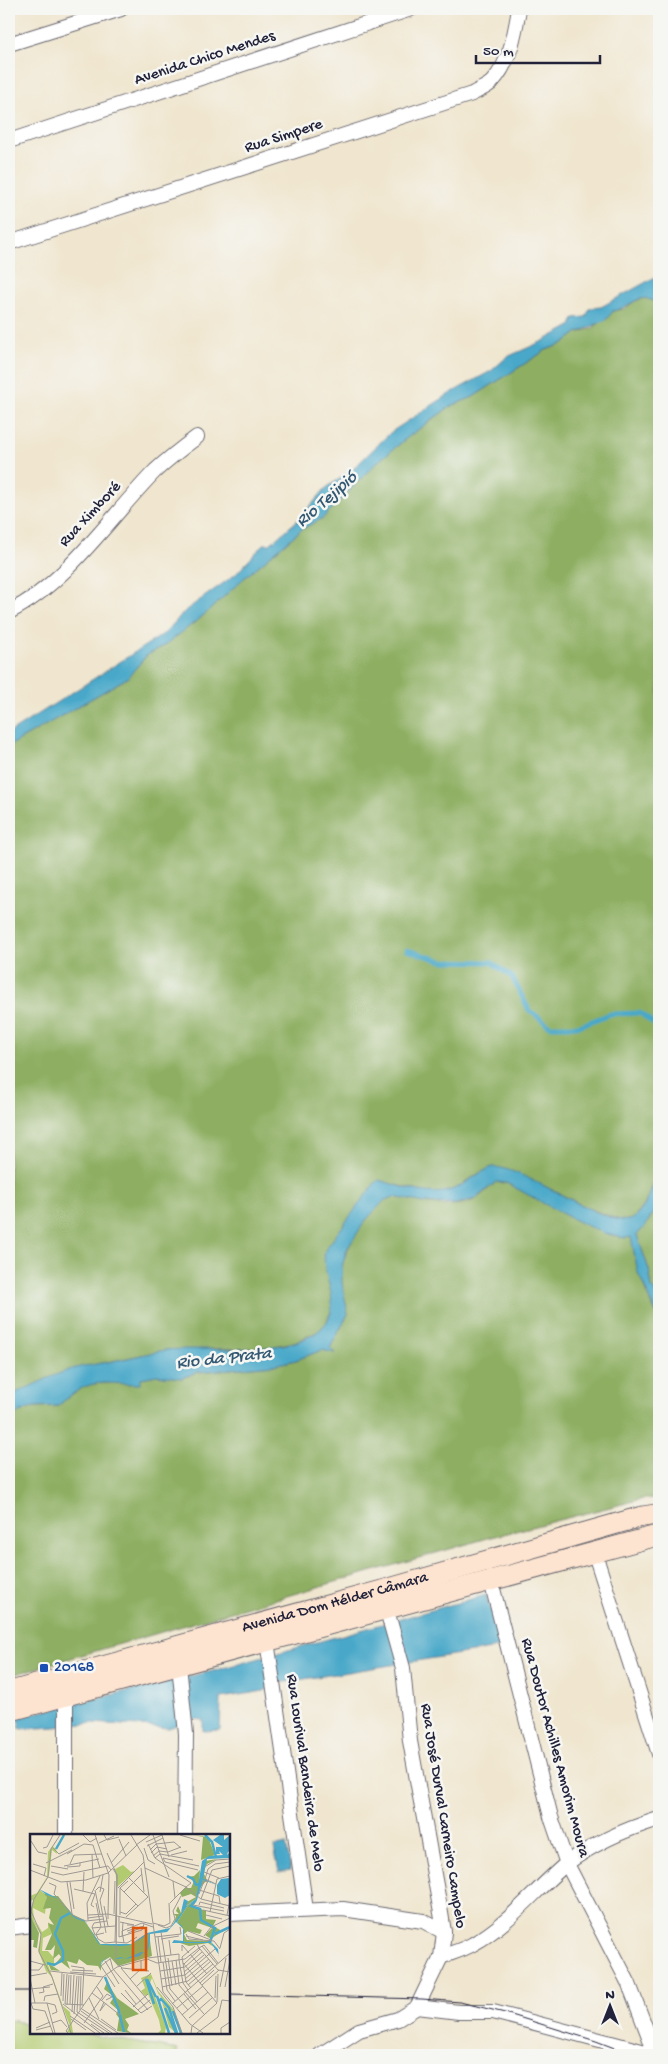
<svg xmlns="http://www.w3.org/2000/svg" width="668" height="2064" font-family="'Gochi Hand',sans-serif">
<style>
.green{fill:#b3cb70;stroke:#6a7656}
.forest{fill:#8eaf62;stroke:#58684e}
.water{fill:#4aa8c9;stroke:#366582}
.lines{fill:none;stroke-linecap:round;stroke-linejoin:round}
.stream{stroke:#4aa8c9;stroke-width:5}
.minor-casing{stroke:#6a676f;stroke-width:16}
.secondary-casing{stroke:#6a676f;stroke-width:22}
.minor{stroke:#fff;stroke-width:14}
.secondary{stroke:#fde4d0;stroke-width:20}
.tram{stroke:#22223b;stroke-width:1}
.transit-dot{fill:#1a4fb4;stroke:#f6f6f2;stroke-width:2}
.labels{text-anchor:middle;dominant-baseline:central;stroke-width:5;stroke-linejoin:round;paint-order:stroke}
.street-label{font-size:16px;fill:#22223b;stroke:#f6f6f2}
.transit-label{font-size:16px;fill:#164399;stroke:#f6f6f2;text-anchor:start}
.water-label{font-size:18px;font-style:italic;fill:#325874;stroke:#f6f6f2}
.inset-river{fill:none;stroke:#4aa8c9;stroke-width:2.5}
.inset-road{fill:none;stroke:#9e9894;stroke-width:1}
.view{fill:#de560e;fill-opacity:0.15;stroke:#de560e;stroke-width:2.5}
.inset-edge{fill:none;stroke:#22223b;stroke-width:2.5}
</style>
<rect width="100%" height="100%" fill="#f6f6f2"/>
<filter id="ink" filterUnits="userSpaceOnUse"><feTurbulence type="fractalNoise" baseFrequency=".02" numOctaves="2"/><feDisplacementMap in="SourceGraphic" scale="10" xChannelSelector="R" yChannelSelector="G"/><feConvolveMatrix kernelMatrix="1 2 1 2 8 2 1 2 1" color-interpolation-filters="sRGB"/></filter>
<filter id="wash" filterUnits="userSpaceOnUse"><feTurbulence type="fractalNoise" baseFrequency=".0096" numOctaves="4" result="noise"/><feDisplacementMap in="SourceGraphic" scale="20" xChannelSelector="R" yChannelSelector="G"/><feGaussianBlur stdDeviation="1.12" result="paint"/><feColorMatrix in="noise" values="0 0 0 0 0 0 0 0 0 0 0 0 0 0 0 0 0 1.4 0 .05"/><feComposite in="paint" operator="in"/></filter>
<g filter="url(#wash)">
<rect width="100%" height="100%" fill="#f0e6cf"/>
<path class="green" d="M9,2020L31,2024V2033H81L178,2050L176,2055H9Z"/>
<g class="forest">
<path d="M645,298L651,299L658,305L659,304V1167L644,1206L633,1219L623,1221L590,1209L538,1183L482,1171L459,1187L444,1193H426L393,1184L374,1185L357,1208L333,1300L332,1309L326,1323L317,1332L294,1342L265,1348L166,1350L73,1369L9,1396V746L127,678L147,655L164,646L204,615L243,579L302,529L323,518L376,463L412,434L451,406L473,397L546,350L562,344L577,333L593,328L612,311L624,309L635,301Z"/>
<path d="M496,1182L506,1183L631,1237L646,1293L659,1319V1497L638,1500L488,1538L9,1676V1417L34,1407L58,1406L75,1391L89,1384L108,1383L157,1375L182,1378L198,1372L273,1365L296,1360L322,1350L334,1352L330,1348L348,1314C345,1298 340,1284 342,1268C343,1250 374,1199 393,1197C403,1196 414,1201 423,1203C439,1206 461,1207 476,1199C483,1194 490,1187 496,1182Z"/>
<path d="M659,1202V1299L652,1288L649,1270L637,1235L646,1225Z"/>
</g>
<g class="water">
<path d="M659,275L658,305C641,289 632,307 613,311L606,320L577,333L562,344L546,350L473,397L451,406L412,434L376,463L323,518L302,529L243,579L204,615L164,646L147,655L127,678L9,746V733L165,633L186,610L236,574L264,544H270L299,519L326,488L350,472L391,432L451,393L491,371L507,357L541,342L571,326L574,318L586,317L590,308L601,307Z"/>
<path d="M492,1167C523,1165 614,1234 634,1218C648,1207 653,1184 659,1167V1202L646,1225L637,1235L649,1270L652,1288L659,1299V1319L638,1273L631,1237C610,1245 529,1194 506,1183L496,1182L475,1199L457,1204L425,1203L394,1197L385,1200L366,1220L347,1249L342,1267V1283L348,1314L330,1348L335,1353L322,1350L296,1360L273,1365L198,1372L182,1378L157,1375L141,1378L140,1384C98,1384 91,1376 58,1406L34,1407L9,1417V1396C30,1387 50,1376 72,1369C85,1365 100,1364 113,1361C130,1358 148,1353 165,1350C204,1346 301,1359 326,1323C342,1300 320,1275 325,1250L374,1184L379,1180C404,1187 434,1200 458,1187C470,1181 479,1172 492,1167Z"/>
<path d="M486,1595L503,1647L279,1683L264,1691L221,1698L220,1730L203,1731V1720L192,1719L169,1728L93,1723L55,1727L20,1729L19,1717L217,1670Z"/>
<path d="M286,1844L291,1870L279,1872L274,1847Z"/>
</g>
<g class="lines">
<path class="stream" d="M407,950L443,961L491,962L512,977L529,1010L550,1026H579L610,1014L640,1013L659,1028"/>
</g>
</g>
<g filter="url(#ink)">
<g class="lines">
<g class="minor-casing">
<g id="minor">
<path d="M9,44L121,9"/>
<path d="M9,141L411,9"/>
<path d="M9,243L472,94C479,90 487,87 492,82C510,63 515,33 519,9"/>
<path d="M9,612C67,583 110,517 155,471C168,459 182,448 197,437"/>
<path d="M594,1551L659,1754"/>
<path d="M491,1581L551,1817L567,1864L629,1984L656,2055"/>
<path d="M267,1641L306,1910"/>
<path d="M179,1665L186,1734L185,1835"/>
<path d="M66,1835V1695"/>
<path d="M229,1914L343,1909L423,1921L444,1932"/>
<path d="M9,1928L31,1925"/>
<path d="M441,1957C451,1953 463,1950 473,1944C509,1924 535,1890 566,1864C594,1843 626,1829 659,1819"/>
<path d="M417,2007L459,2012H493L657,2055"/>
<path d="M320,2055L359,2030L398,2019L417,2007L441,1957L444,1932L441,1913L410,1741L403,1668L386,1607"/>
</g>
</g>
<g class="secondary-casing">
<g id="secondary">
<path id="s1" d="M9,1692L384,1590L640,1517L659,1514"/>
<path d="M9,1711L659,1535"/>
</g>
</g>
<use href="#minor" class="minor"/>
<use href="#secondary" class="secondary"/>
<g class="tram">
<path d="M9,1991H31"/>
<path d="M229,1994L422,1999L460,2002L505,2013L596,2041L633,2055"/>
</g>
</g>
</g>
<rect class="transit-dot" x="39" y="1663" width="10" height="10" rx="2.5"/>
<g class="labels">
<g class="street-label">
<text transform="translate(205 59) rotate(-18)">Avenida Chico Mendes</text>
<text transform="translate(284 137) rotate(-18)">Rua Simpere</text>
<text transform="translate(91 515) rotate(-47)">Rua Ximboré</text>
<text stroke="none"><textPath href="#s1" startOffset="338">Avenida Dom Hélder Câmara</textPath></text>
<text transform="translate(554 1748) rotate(75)">Rua Doutor Achilles Amorim Moura</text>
<text transform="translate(304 1773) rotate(82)">Rua Lourival Bandeira de Melo</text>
<text transform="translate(442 1816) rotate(81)">Rua José Durval Carneiro Campelo</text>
</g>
<g class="transit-label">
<text x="54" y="1668">20168</text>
</g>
<g class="water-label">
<text transform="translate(327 500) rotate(-41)">Rio Tejipió</text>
<text transform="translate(224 1359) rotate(-6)">Rio da Prata</text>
</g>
</g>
<g transform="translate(30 1834)">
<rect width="200" height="200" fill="#f0e6cf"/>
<path d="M30,1L22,12L26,15L27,20L22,16L19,41L10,56L17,62L15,80L3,74L4,86L11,99L7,89L12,98L18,94V88L21,92L22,100L13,104L12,117H18L24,124V130L18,131L33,172L40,178L43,199L37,198L40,192L21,142L16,137L8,116L11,101L0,82L3,66L0,67V62L7,59L17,43L18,18ZM93,31L101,38L105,37L87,53L85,35ZM121,140L128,157L143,175L151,199L140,175L128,159L122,144L120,149L136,193L135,199H128L131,196L129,186L118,160L115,162L111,157L115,154L111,144ZM132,168L138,175L146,199L139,193Z" fill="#b3cb70"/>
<path d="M163,1L178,3L185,21L171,26L173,3ZM187,25L177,30L173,38L177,46L168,56L167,64L156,72L153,78L144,89L146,82L143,80H149L146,77L148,72L151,79L155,69L166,63L161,60L152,63L150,59L155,54H161L164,47L157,43L164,42L170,36L169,52L173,46L172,38L175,27ZM13,59L29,65L21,62H28L42,80L54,86L71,111H100L119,99L122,122L88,132L80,123L71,128V137L68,132L57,131L49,125L47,130L37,127L40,135L31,128L21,131L30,137L21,136L18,129H26L31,123L29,120L23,125L25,111L21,116H15L22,100L18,89L24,91L19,84L21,74L13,75L17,63ZM167,66L163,72L176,77V85L186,86L183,92L192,97L181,105L175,101L182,94L168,89L166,94L172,96L170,100L158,97L154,100L157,106L179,107L184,113L178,109L159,112L150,109L154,107V96L147,88L158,71ZM1,83L9,99L7,114L3,113L4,106H0ZM77,148L87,164L109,180L95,185L99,191L97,196L101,199L87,197L89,184L86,180L88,177L91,182L90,178L80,169L84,163L74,155Z" fill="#8eaf62"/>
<path d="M190,1H194V6L200,1V17L198,18L197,21L200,18V24L177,25L173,45H174L187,51L191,45L199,44L200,61L195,64L187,60V51L173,46L167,66L158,71L147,88L152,92L154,96V108H177L182,105L181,108L188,115L189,123L188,165V169L189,121L181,109H142L144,106L153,107V94L146,88L137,98L120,100V105L119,112L118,116L116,119L118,123L113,118L110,122L101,124L95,125L91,124L88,125H85L80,123L73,127L70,133L76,146L70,133L72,127L80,123L85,125L91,123L95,125L111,118H113L116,119L119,100L100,111L91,112L71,111L68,109L56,88L47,85L42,82L29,65L17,61L9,55L29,65L42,81L55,87L70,110H101L117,99L140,94L155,74L151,78L154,65L158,67L156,72L166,65L172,27L179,22L193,21L189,17L190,20H186V13H193L183,6Z" fill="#4aa8c9"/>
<path class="inset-river" d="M175,1L182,8L186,23M26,15L34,1M157,42L163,45L166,51L169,50M166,66L161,72L170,75L171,86L185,94L180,108M185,100L200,93M17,129L24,131L33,126V117L25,100L31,84L40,79M75,143L88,174L94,198M116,145L124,170M117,145L126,163M127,162L139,199M129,167L131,165L139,174L147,199M135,174L146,199M143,177L151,199"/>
<path class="inset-road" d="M30,1L21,15L18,43L4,65L1,77L11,100L9,118L22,143L41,199M53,1L60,8L67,4M65,1L79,41L78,80L122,90M74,1L77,6L89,3M101,1L113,21L133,158L160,190L173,199M123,1L139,43M132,1L139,23M150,1L170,7M89,5L96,22M1,7L8,18L17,20M116,8L132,1M69,9L84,2M118,10L125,24L161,49L156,53M106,11L120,1M117,12L133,4M13,14L17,13L23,1M23,14L29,20L49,9M114,14L118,26L125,30M120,16L126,10L144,8L151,14M77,19L87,41L86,128L92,134L119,137M121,19L127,13L137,15M37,20L54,10L63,11L70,34M62,20L63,44M141,21L157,17M123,22L129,17L138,18L151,13M125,24L130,20L163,26M133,24L135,28L168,36M133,24L169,32M16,29L42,16M81,29L99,8M3,30L16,34L14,42M40,30L44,21L72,20M21,32L38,35M34,32L69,25M176,32L186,26L200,25M37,33L50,32V29M111,34L114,58M115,34L156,53L171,65L200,72M83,35L87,41L85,108M0,36L31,48L56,46L78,39L107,11M21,38L33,41L78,32L81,36M174,38L189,44M98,43L118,63M143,47L145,64M37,48L42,80M40,48L44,75M19,49L26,52L24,60L44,82L56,87L74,85M186,50L175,45L178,35L185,30L200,28M88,54L114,28M90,54L108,72M44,55L65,60L61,71L64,73M65,56L70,80M66,56L69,53L74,55L70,66L76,99M169,56L189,62L190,69M53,57L54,38M70,58L73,41M94,58L112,40M169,60L174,47L178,48M171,65L182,36L200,32M66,69L71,93L66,100L68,105L75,109L85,108M140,69L156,53M163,71L194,77M169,71L170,68L194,74M74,72L78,92M173,76L200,82M90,78L96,80L106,70M180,78L187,45L200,42M84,80L85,47M58,81L78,80V85M90,81V54L98,47M176,81L192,85M197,81L200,66M89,82V103L112,96L114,90M96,83L118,63M58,84L73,82M58,86L57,69L70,42M90,88L104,91H97M123,89L134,92L140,89L139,69M128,91L136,94L141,92L145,85L143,77L151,62M62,94L85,92M97,97L114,92M158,97L181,106M131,98L140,155L158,176M74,99L65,101L62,93L64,89L77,87M98,99L113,93M156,100L159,105L184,107L190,115M156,102L173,106M174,102L181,93L200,84M92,103L93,88M125,103L151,100L150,93M128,103L131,128M131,105L149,102M139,106L141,121M85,108L97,109L107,103M94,109L92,97L112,89L123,93M167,110L169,114L174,111L188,129M172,112L187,130M190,114L194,99L200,95M152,117V111L159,119M160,120L177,140M80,124L83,135L118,176M118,124L149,120V126M138,124L142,152M80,125L71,132L85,153M146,126L149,151M149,126L153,149L158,156M0,127L15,131M75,127L89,150M142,127L146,151M133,128L137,156L145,167M153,129L187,169M154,130L170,115M41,132L54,134L52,171M91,134L121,170M0,136H9L13,131M42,136L63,137M20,137L73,143M130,137L155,133L172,118M40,138L66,140M154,138L174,121M37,140L35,170L54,171M0,142L17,139M0,144L5,169M100,145L111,135V127M131,145L155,141L185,115M155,145L179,125M170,149L184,136M149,151L174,180M158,151L183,130M172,151L189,136M107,152L121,139M127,153L143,173L152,199M132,153L158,147L181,127M190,153L196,124M195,153L200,126M161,154L156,148L152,123L165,112M0,155L20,153M95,156L106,170M157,156L167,168M9,159L14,158L13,153L23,150M62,159L90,181M91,159L111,179L122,172M154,160L166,175M31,162L32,139M59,164L69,185M185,164L186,142M72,166L77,160L82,163L76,166M14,167L15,162L28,160M33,167L34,140M74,168L70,177L76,169M187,168L188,140M0,169H17L25,199M1,169L3,175L15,177L23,199M17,169L25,171L27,178L22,180M33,170L70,199M40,170L41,141M142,170L200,119M37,171L39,141M103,173L118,160M147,174L173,152M52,175L88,199M50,176L51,142M108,176L120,166M51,177L82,199M42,178L44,141M47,178L79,199M47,178L49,142M44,180L47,142M152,181L178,158M40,182L65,199M188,183L192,166L200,167M159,184L182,164M41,185L56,196M71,185L86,196M22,189L31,186L37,193M54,189L73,162L67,153M61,190L74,199M6,194L20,188M6,196L21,192M38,199L36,197L73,143L87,133L117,125L127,129L155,125L169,114L188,136L200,138M161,199L162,192L187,169M167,199L188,183M191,199V194L200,188"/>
<path class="view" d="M103,94H116V136H103Z"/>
<rect width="200" height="200" class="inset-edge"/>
</g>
<rect width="668" height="2064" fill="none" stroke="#f6f6f2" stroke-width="30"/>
<g transform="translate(610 2006)" stroke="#f6f6f2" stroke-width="4" paint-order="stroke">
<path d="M0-4L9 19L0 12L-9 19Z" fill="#22223b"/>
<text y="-8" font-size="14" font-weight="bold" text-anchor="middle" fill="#22223b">N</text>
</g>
<path d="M476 55v8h124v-8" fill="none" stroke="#22223b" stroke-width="2.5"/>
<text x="483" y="55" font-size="15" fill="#22223b" stroke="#f6f6f2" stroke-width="4" paint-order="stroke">50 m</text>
</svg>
